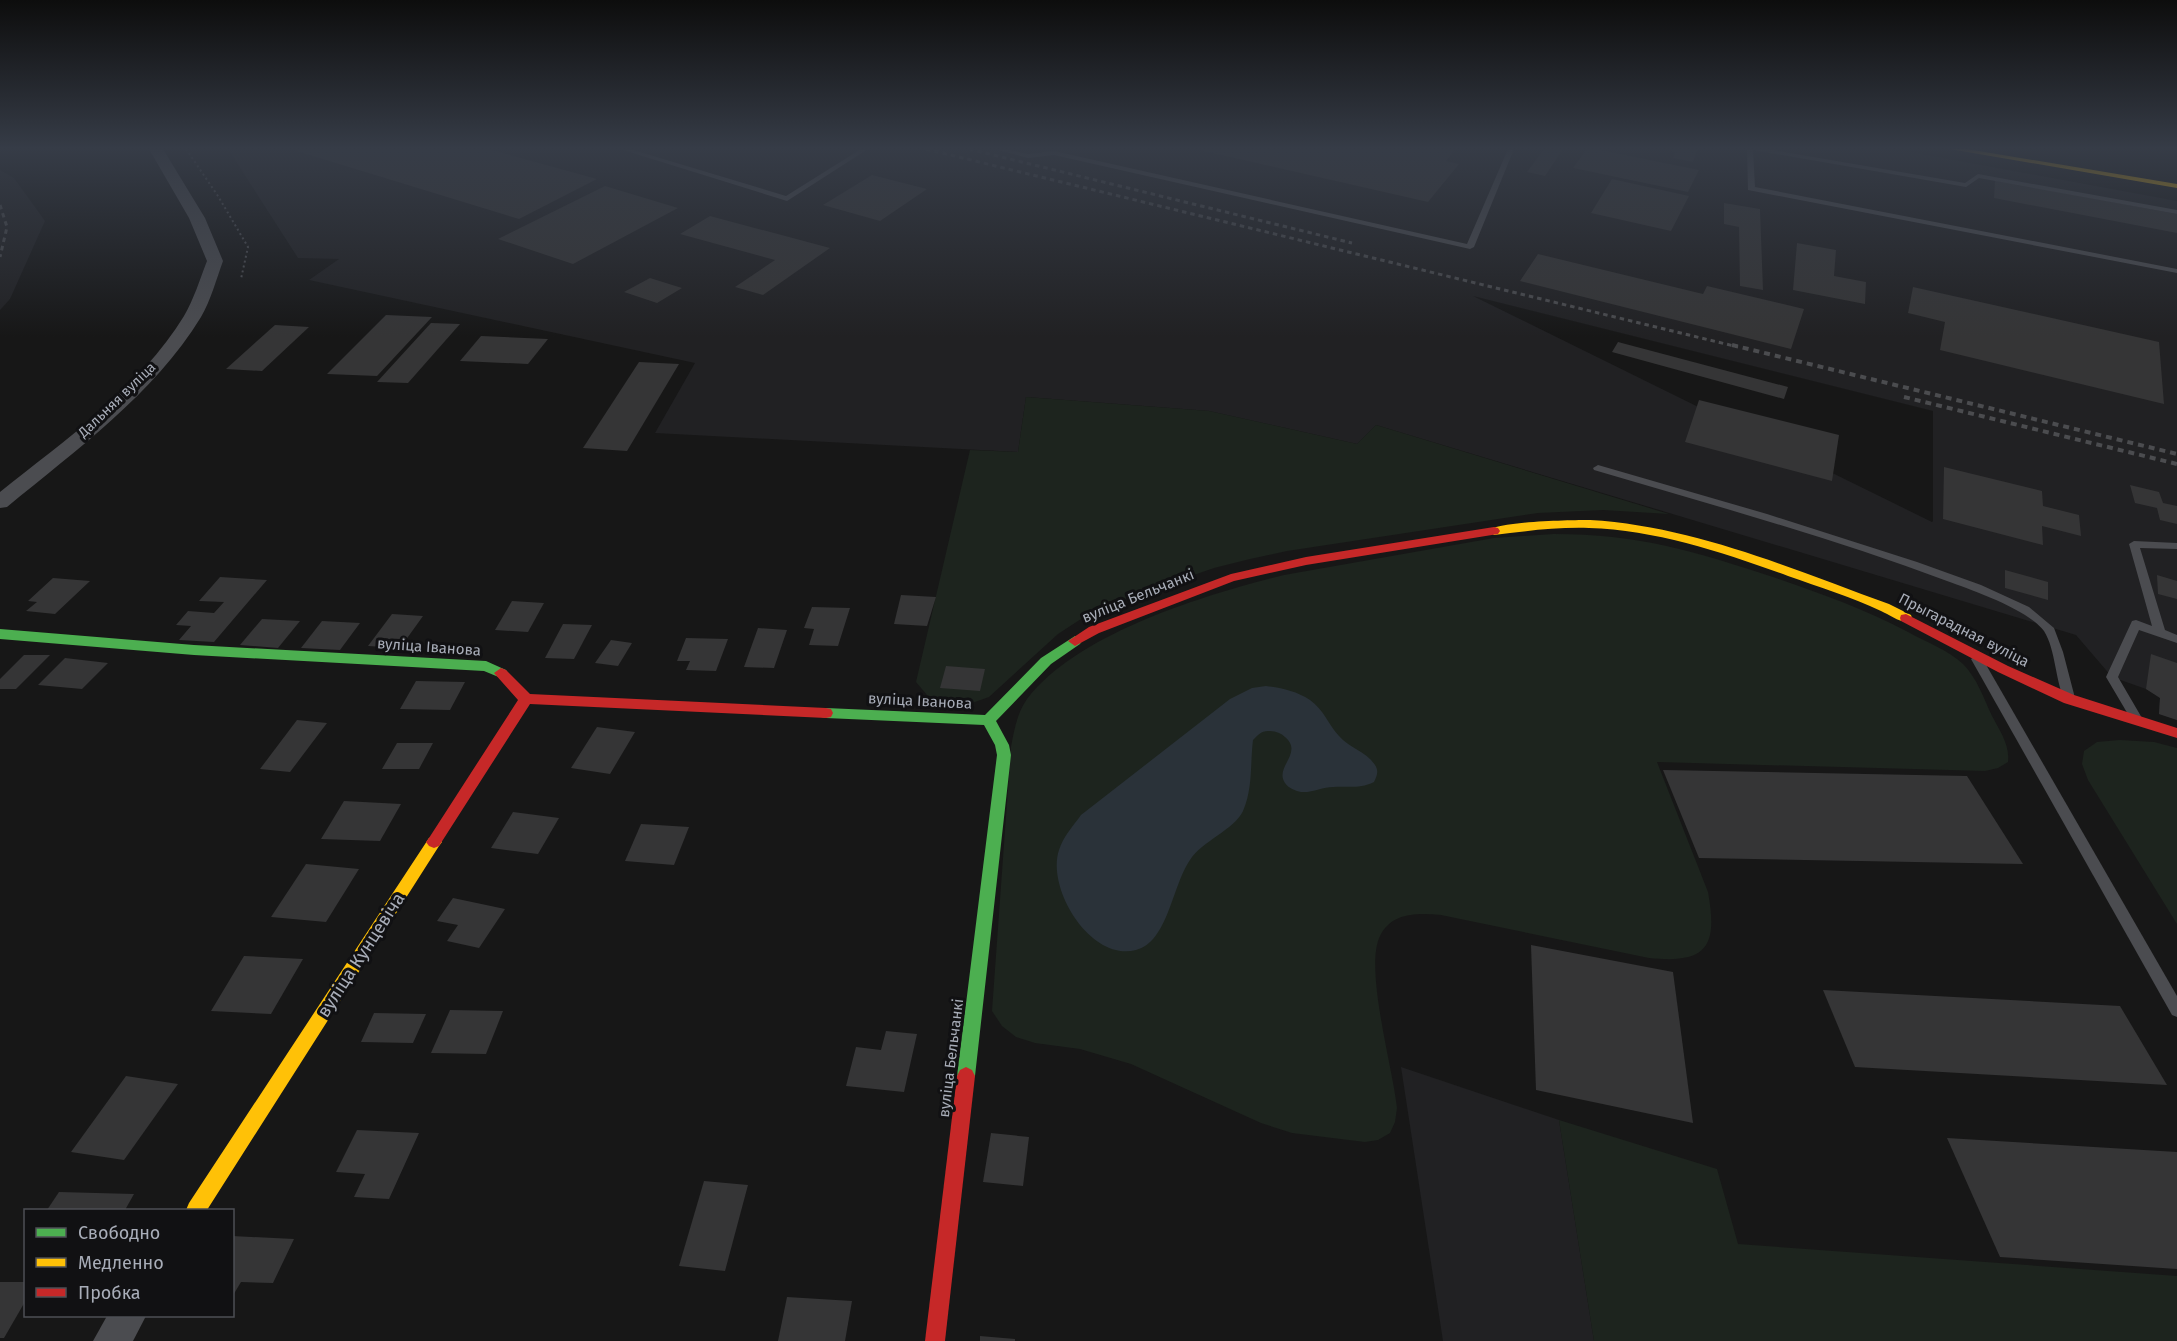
<svg xmlns="http://www.w3.org/2000/svg" width="2177" height="1341" font-family="'Fira Sans',sans-serif">
<style>
.built{fill:#212123;fill-rule:evenodd}
.green{fill:#1d241e}
.water{fill:#2a3239}
.building{fill:#353536}
.lines{fill:none;stroke-linecap:round;stroke-linejoin:round}
.path{stroke:#4d4e52;stroke-width:2;stroke-dasharray:2 3;stroke-linecap:butt}
.lane{fill:#4b4c50;fill-rule:evenodd}
.street{fill:#4b4c50;fill-rule:evenodd}
.fast{fill:#4caf50;fill-rule:evenodd}
.slow{fill:#ffc107;fill-rule:evenodd}
.jam{fill:#c62828;fill-rule:evenodd}
.rail-far1{stroke:#4b4c4f;stroke-width:3;stroke-dasharray:4.5 4;stroke-linecap:butt}
.rail{stroke:#4b4c4f;stroke-width:4;stroke-dasharray:6 5;stroke-linecap:butt}
.labels{text-anchor:middle;dominant-baseline:central;stroke-width:6;stroke-linejoin:round;paint-order:stroke}
.far-street-label{font-size:14px;fill:#a8adb8;stroke:#111113}
.street-label{font-size:15px;fill:#a8adb8;stroke:#111113}
.near-street-label{font-size:18px;fill:#a8adb8;stroke:#111113}
</style>
<rect width="100%" height="100%" fill="#171717"/>
<g class="built">
<path d="M228,149H1894L2177,201V720L2159,714L2160,697L2146,689L2112,677L2076,635L1376,425L1357,444L1209,411L1026,397L1018,452L655,433L695,363L309,280L339,259L298,258ZM1473,296L1933,411V521L1932,522Z"/>
<path d="M0,170L14,178L45,221L10,299L0,310Z"/>
<path d="M1401,1067L1559,1120L1594,1341H1443Z"/>
</g>
<g class="green">
<path d="M1026,397L1209,411L1357,444L1376,425L1669,514L1603,510L1538,513L1287,551L1250,559L1214,568L1125,599L1081,619L1058,634L989,697L972,703L954,705L946,700H939L927,695L916,682L970,450L1018,452Z"/>
<path d="M1554,534C1638,534 1694,551 1773,577C1819,593 1865,609 1908,632C1926,642 1948,650 1963,664C1977,678 1984,699 1992,716C2000,731 2010,745 2008,762L1998,768L1985,771L1657,762L1708,892C1718,947 1707,964 1649,958L1441,915C1418,913 1392,912 1380,936C1364,968 1393,1068 1397,1108L1395,1122L1390,1133L1378,1140L1365,1142L1292,1133L1261,1123L1131,1064L1080,1049L1035,1043L1016,1037L1002,1026L992,1011L1011,747C1014,731 1017,713 1027,699C1078,633 1204,595 1284,575L1494,538Z"/>
<path d="M2120,740L2154,742L2177,748V924L2088,780L2082,764L2084,751L2097,742Z"/>
<path d="M1559,1120L1717,1169L1738,1244L2177,1276V1341H1594Z"/>
</g>
<path class="water" d="M1266,686C1282,688 1296,691 1310,700C1324,710 1328,724 1339,736C1349,748 1367,752 1375,765C1379,771 1377,776 1374,782C1360,789 1348,786 1333,787C1323,787 1312,793 1301,792C1296,791 1288,788 1285,783C1274,767 1304,753 1285,737C1281,733 1275,731 1268,731C1261,731 1258,735 1253,740C1250,765 1253,788 1243,811C1234,830 1202,841 1190,860C1172,886 1168,942 1136,950C1091,962 1046,889 1059,850C1063,837 1073,826 1081,815L1230,699L1252,688Z"/>
<g class="building">
<path d="M290,149H488L597,179L519,219Z"/>
<path d="M1195,149H1455L1446,161L1459,164L1428,202Z"/>
<path d="M1544,149H1563L1545,176L1527,172Z"/>
<path d="M1587,149H1595L1699,170L1688,192L1573,168Z"/>
<path d="M1664,149H1694L1697,150L1693,162L1673,158L1675,152Z"/>
<path d="M872,175L927,189L880,221L823,205Z"/>
<path d="M1612,179L1689,196L1671,231L1591,213Z"/>
<path d="M1995,180L2177,214V233L1994,198Z"/>
<path d="M605,186L678,208L573,264L498,239Z"/>
<path d="M1724,203L1760,209L1763,290L1740,286L1739,227L1724,224Z"/>
<path d="M710,216L830,248L763,295L735,287L775,260L680,234Z"/>
<path d="M1797,243L1836,250L1834,276L1866,282L1865,304L1793,290Z"/>
<path d="M1538,254L1703,294L1707,286L1804,309L1791,349L1520,281Z"/>
<path d="M650,278L682,288L657,303L624,292Z"/>
<path d="M1913,287L2159,342L2164,404L1940,350L1945,322L1908,313Z"/>
<path d="M386,315L432,317L377,376L327,374Z"/>
<path d="M431,323L460,324L408,383L377,382Z"/>
<path d="M275,325L309,327L262,371L226,369Z"/>
<path d="M481,336L548,339L528,364L460,361Z"/>
<path d="M1618,342L1788,387L1784,399L1612,352Z"/>
<path d="M639,362L679,364L627,451L583,448Z"/>
<path d="M1699,400L1839,435L1832,481L1685,442Z"/>
<path d="M1944,467L2042,491L2043,506L2079,515L2081,536L2042,526L2043,545L1943,519Z"/>
<path d="M2130,485L2159,492L2163,503L2177,506V524L2160,520L2157,508L2135,503Z"/>
<path d="M2005,570L2048,582V600L2005,588Z"/>
<path d="M2157,575L2177,581V599L2158,594Z"/>
<path d="M220,577L267,580L214,642L179,640L191,626L176,625L188,611L214,613L224,602L199,601Z"/>
<path d="M53,578L90,581L55,614L26,611L37,602L28,601Z"/>
<path d="M901,595L936,597L927,626L894,624Z"/>
<path d="M512,601L544,603L528,632L495,630Z"/>
<path d="M812,607L850,608L838,646L809,645L814,629L804,628Z"/>
<path d="M392,614L423,616L400,648L368,646Z"/>
<path d="M262,619L300,621L278,648L240,645Z"/>
<path d="M322,621L360,623L340,650L301,648Z"/>
<path d="M563,624L592,625L574,659L545,658Z"/>
<path d="M758,628L787,630L774,668L744,667Z"/>
<path d="M686,638L728,639L716,671L686,670L690,661H677Z"/>
<path d="M611,640L632,643L618,666L595,663Z"/>
<path d="M2151,654L2177,663V720L2159,714L2160,698L2146,689Z"/>
<path d="M24,655H50L16,689H0V679Z"/>
<path d="M65,658L108,663L82,689L38,685Z"/>
<path d="M946,666L985,669L980,691L940,688Z"/>
<path d="M416,681L465,682L450,710L400,709Z"/>
<path d="M297,720L327,723L290,772L260,769Z"/>
<path d="M597,727L635,732L610,774L571,768Z"/>
<path d="M397,743H433L419,769H382Z"/>
<path d="M1663,770L1967,776L2023,864L1699,858Z"/>
<path d="M344,801L401,804L380,841L321,839Z"/>
<path d="M513,812L559,818L538,854L491,848Z"/>
<path d="M641,824L689,827L674,865L625,861Z"/>
<path d="M306,864L359,869L326,922L271,917Z"/>
<path d="M453,898L505,909L479,948L447,941L458,925L437,921Z"/>
<path d="M1531,945L1673,972L1693,1123L1536,1090Z"/>
<path d="M244,956L303,959L271,1014L211,1011Z"/>
<path d="M1823,990L2120,1006L2167,1085L1855,1067Z"/>
<path d="M450,1010L503,1011L486,1054L431,1053Z"/>
<path d="M374,1013L426,1014L413,1043L361,1042Z"/>
<path d="M886,1031L917,1034L904,1092L846,1086L856,1047L881,1050Z"/>
<path d="M126,1076L178,1084L124,1160L71,1152Z"/>
<path d="M357,1130L419,1133L389,1199L354,1197L365,1174L336,1172Z"/>
<path d="M991,1133L1029,1137L1023,1186L983,1182Z"/>
<path d="M1947,1138L2177,1152V1269L2000,1257Z"/>
<path d="M704,1181L748,1185L725,1271L679,1266Z"/>
<path d="M59,1192L134,1194L125,1210H47Z"/>
<path d="M232,1236L294,1239L273,1283L241,1282L232,1297Z"/>
<path d="M0,1282H26V1300L4,1338H0Z"/>
<path d="M787,1297L852,1301L845,1341H778Z"/>
<path d="M980,1336L1015,1339V1341H980Z"/>
</g>
<g class="lines">
<path class="path" d="M186,149L218,196L248,247L241,279"/>
<g class="lane">
<path d="M620,149H630L786,196L861,149H868L787,201Z"/>
<path d="M994,149H1005L1028,154L1054,151L1467,244L1508,149H1514L1474,247L1470,249L1054,155L1028,158Z"/>
<path d="M1747,149H1767L1965,183L1978,174L2177,210V214L1979,178L1966,187L1753,150L1755,187L2177,269V273L1748,190Z"/>
<path d="M1598,465L1767,514L1917,562L1981,585L2029,607L2054,628L2063,652L2075,698L2073,701H2065C2055,681 2056,650 2044,631C2029,610 1972,590 1947,581C1832,538 1713,505 1594,470L1593,468Z"/>
<path d="M2134,541L2177,543V549L2140,548L2165,630L2177,635V643L2139,630L2118,677L2142,718L2140,721H2132L2106,677L2132,621L2136,620L2152,626L2129,544Z"/>
<path d="M1977,655L1981,656L2177,996V1017L2172,1015L1971,659Z"/>
</g>
<g class="street">
<path d="M149,149H163L205,218L223,261C216,280 211,300 201,317C154,394 76,450 7,507L0,508V492C65,440 140,388 184,316C194,299 200,279 207,261L189,218Z"/>
<path d="M107,1316H146L133,1341H93Z"/>
</g>
<g class="fast">
<path d="M0,629L194,645L486,661L506,670L508,673L501,678L484,671L194,655L0,639Z"/>
<path d="M1075,636L1082,641L1080,644L1051,664L996,721L1009,745L1011,755L975,1076L972,1082L966,1085L960,1082L957,1076L997,755L995,745L984,725L826,718L821,717L819,713L821,709L826,708L985,715L1041,658Z"/>
</g>
<g class="slow">
<path d="M1950,149H1967L2177,184V188Z"/>
<path d="M1590,520C1694,526 1792,569 1889,604L1911,615L1912,618L1911,621C1901,624 1890,615 1881,611C1852,597 1819,587 1788,576C1725,553 1657,530 1589,528C1557,527 1526,531 1494,535L1488,531C1498,521 1573,520 1590,520Z"/>
<path d="M434,836L439,838L442,842L439,846L207,1210H186L189,1203L429,838Z"/>
</g>
<g class="jam">
<path d="M1494,527L1498,528L1500,531L1498,534L1306,565L1234,581L1099,633L1075,646L1068,641L1089,627L1231,574L1306,557Z"/>
<path d="M1906,614L2008,666L2074,695L2177,728V738L2064,703L1998,672L1901,621L1900,618L1901,615Z"/>
<path d="M501,668L506,670L530,694L826,708L831,709L833,713L831,717L826,718L530,704L439,846L434,848L429,846L426,842L429,838L518,700L494,673Z"/>
<path d="M966,1067L972,1070L975,1076L945,1341H925L957,1076L960,1070Z"/>
</g>
<g class="rail-far1">
<path d="M926,149L1738,347"/>
<path d="M969,149L1352,243"/>
<path d="M0,205L7,227L0,257"/>
</g>
<g class="rail">
<path d="M1732,345L2177,454"/>
<path d="M1904,397L2177,464"/>
</g>
</g>
<linearGradient id="sky" x2="0" y2="1"><stop stop-color="#0d0d0d"/><stop offset="0.44" stop-color="#363c47"/><stop offset="1" stop-color="#363c47" stop-opacity="0"/></linearGradient>
<rect width="2177" height="337" fill="url(#sky)"/>
<g class="labels">
<g class="far-street-label">
<text transform="translate(117 400) rotate(-44)">Дальняя вуліца</text>
</g>
<g class="street-label">
<text transform="translate(1138 596) rotate(-22)">вуліца Бельчанкі</text>
<text transform="translate(1964 630) rotate(27)">Прыгарадная вуліца</text>
<text transform="translate(429 647) rotate(4)">вуліца Іванова</text>
<text transform="translate(920 701) rotate(3)">вуліца Іванова</text>
<text transform="translate(951 1058) rotate(-83)">вуліца Бельчанкі</text>
</g>
<g class="near-street-label">
<text transform="translate(361 955) rotate(-57)">вуліца Кунцевіча</text>
</g>
</g>
<rect x="24" y="1209" width="210" height="108" fill="#111113" stroke="#4d4f55" stroke-width="1.5"/>
<rect x="36" y="1228" width="30" height="9" fill="#4caf50" stroke="#4d4f55" stroke-width="1.5"/>
<text x="78" y="1239" font-size="18" fill="#a8adb8">Свободно</text>
<rect x="36" y="1258" width="30" height="9" fill="#ffc107" stroke="#4d4f55" stroke-width="1.5"/>
<text x="78" y="1269" font-size="18" fill="#a8adb8">Медленно</text>
<rect x="36" y="1288" width="30" height="9" fill="#c62828" stroke="#4d4f55" stroke-width="1.5"/>
<text x="78" y="1299" font-size="18" fill="#a8adb8">Пробка</text>
</svg>
